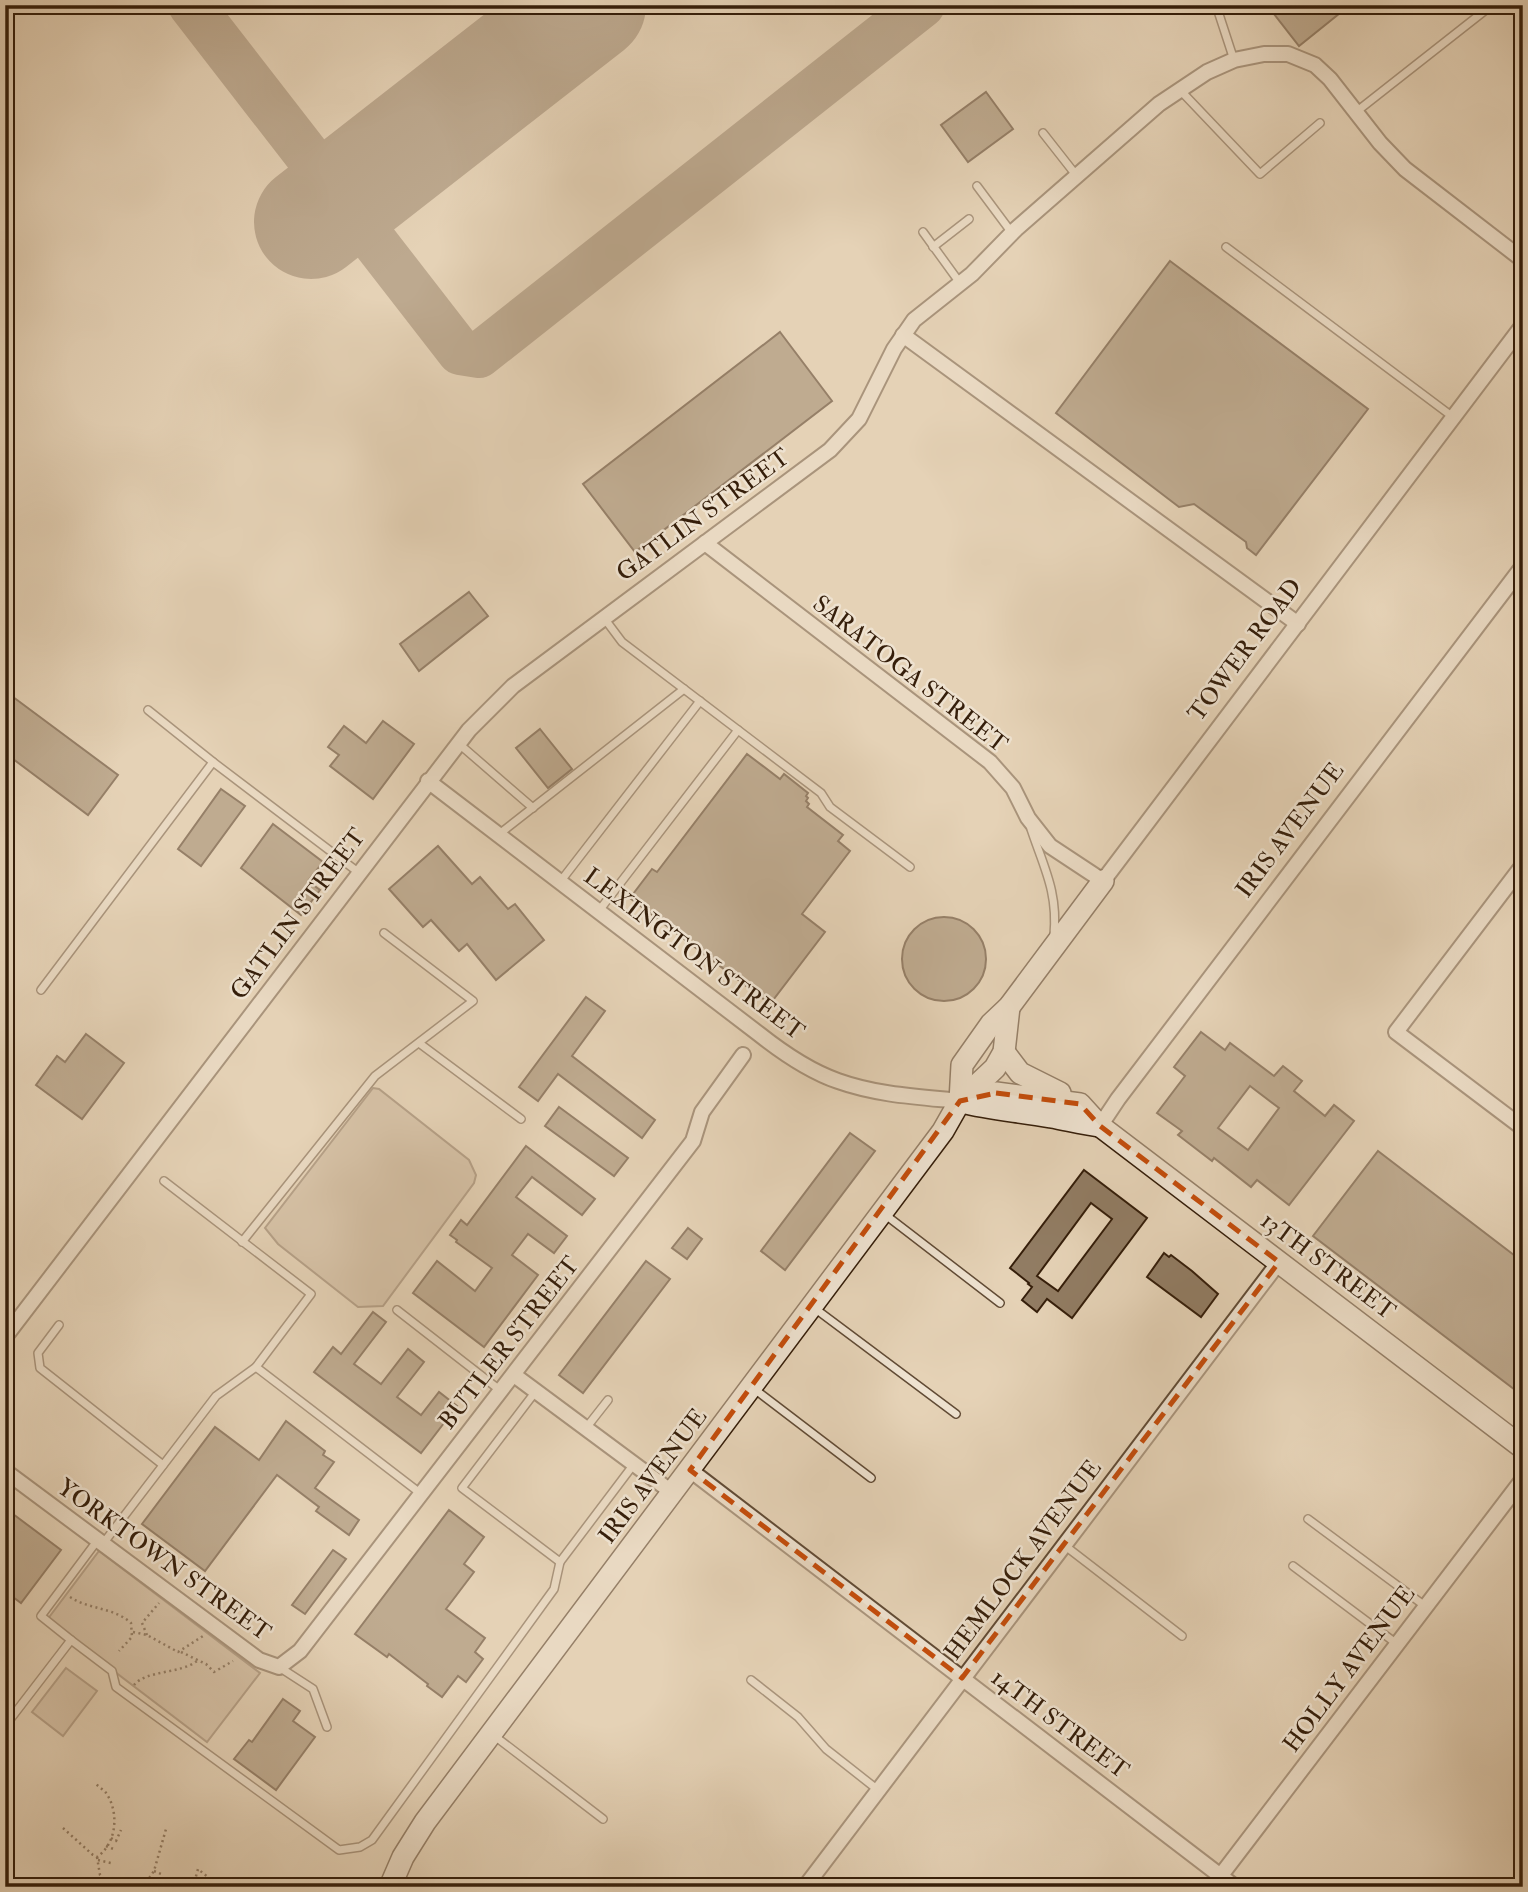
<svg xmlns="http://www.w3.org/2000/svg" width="1528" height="1892" font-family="'IM FELL Double Pica',serif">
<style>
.green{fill:#c7b399;stroke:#7e6852;stroke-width:2}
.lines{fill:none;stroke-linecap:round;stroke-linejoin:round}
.taxiway{stroke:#8d7860;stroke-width:46}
.runway{stroke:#8d7860;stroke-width:114}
.building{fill:#917c63;stroke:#351e0a;stroke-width:2;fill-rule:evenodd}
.lane-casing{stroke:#614b35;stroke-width:10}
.street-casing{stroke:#614b35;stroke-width:18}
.secondary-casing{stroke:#351e0a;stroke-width:24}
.path{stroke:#351e0a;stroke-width:2.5;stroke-dasharray:2 3.5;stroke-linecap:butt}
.lane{stroke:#eee2d0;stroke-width:7}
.street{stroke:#eee2d0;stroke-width:14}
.secondary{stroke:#eee2d0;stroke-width:21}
.marked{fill:none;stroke:#c44d0c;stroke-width:5;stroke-dasharray:14 9;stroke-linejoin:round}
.labels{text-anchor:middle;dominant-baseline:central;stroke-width:5;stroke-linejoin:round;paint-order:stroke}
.street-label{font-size:24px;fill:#351e0a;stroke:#eee2d0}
</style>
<rect width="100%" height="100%" fill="#e5d2b6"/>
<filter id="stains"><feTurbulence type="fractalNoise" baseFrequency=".00286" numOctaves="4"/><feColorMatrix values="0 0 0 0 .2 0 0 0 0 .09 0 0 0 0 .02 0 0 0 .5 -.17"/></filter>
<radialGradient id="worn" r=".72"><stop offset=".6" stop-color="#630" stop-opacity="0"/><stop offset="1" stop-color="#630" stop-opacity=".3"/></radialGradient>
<g class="green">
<path d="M373,1088L379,1089L469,1160L476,1175L474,1183L383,1306L358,1307L278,1244L265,1228Z"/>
<path d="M99,1551L260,1673L207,1742L47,1620Z"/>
<path d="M66,1668L97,1691L63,1736L32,1712Z"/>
</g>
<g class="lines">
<path class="taxiway" d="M191,5L460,352L479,355L922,5"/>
<path class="runway" d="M311,222L589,5"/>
</g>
<g class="building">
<path d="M1267,5H1350L1299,46Z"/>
<path d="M986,92L1013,129L968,162L941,125Z"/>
<path d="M1170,261L1368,409L1256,555L1247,548L1246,542L1194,504L1179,507L1056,413Z"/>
<path d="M780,332L832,401L635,552L583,484Z"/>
<path d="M469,592L488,616L419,671L400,644Z"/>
<path d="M5,691L118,775L88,815L5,753Z"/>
<path d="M383,721L414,744L373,799L330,766L339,755L328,747L344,726L366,743Z"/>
<path d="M540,729L572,769L548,788L516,748Z"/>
<path d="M747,754L780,779L784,774L808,793L806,796L808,798L806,801L809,804L807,807L843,835L838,841L850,851L802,914L825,932L770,1004L630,898L652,869L657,872Z"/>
<path d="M221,789L245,806L201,866L178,849Z"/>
<path d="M273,824L323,862L308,881L320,890L301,915L241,868Z"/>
<path d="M438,846L472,884L480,877L508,909L515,904L544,940L496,980L467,944L459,951L431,920L423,927L389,889Z"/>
<circle cx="944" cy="959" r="42"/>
<path d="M586,997L605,1011L572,1056L655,1120L642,1138L558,1074L538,1101L519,1087Z"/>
<path d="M1201,1032L1225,1050L1230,1043L1274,1076L1283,1066L1302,1081L1294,1091L1325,1116L1334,1105L1354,1121L1289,1205L1257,1180L1251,1187L1214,1158L1212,1161L1178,1135L1182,1131L1157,1113L1185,1076L1174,1067ZM1250,1086L1279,1108L1248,1150L1218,1128Z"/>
<path d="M86,1034L124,1063L82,1119L36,1085L57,1056L65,1062Z"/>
<path d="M559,1107L628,1158L614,1176L545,1126Z"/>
<path d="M850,1133L875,1151L785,1270L761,1251Z"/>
<path d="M526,1146L595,1199L582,1215L532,1177L516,1197L567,1236L554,1253L528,1234L512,1255L538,1275L484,1347L413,1293L437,1261L475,1291L492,1268L456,1242L457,1240L450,1235L461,1220L467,1225Z"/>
<path d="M1378,1151L1523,1262V1396L1313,1236Z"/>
<path d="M1084,1170L1147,1218L1072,1318L1047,1299L1037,1312L1022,1300L1032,1287L1028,1284L1029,1283L1010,1268ZM1091,1203L1112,1219L1058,1291L1037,1276Z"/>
<path d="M688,1228L702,1239L687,1259L672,1248Z"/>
<path d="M1164,1253L1169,1257L1171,1255L1192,1271L1218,1294L1201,1317L1147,1277Z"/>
<path d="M646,1261L670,1279L583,1393L559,1375Z"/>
<path d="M373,1312L386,1322L354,1364L381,1384L408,1349L424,1362L397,1397L421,1415L439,1392L457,1406L421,1453L314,1372L333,1347L341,1354Z"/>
<path d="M286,1421L325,1451L323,1455L334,1462L315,1488L359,1520L349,1535L316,1511L319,1507L277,1475L205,1571L142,1524L215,1427L259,1460Z"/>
<path d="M5,1508L61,1550L21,1603L5,1591Z"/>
<path d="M449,1510L484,1537L464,1564L474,1572L446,1609L485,1638L475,1652L483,1659L466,1682L458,1676L442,1697L427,1686L428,1684L389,1654L387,1657L355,1634Z"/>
<path d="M333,1550L346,1559L305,1614L292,1605Z"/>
<path d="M283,1699L300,1711L293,1721L315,1737L276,1790L234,1759L249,1740L252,1742Z"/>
</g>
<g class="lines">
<g class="lane-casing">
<g id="lane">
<path d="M1216,5L1234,60"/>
<path d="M1180,90L1260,174L1320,123"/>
<path d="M1356,112L1492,5"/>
<path d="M1043,133L1076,175"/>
<path d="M977,186L1012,233"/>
<path d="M923,232L960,283"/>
<path d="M933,247L969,219"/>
<path d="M1226,247L1453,417"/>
<path d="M604,618L622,642L821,793L830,807L910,867"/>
<path d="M148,710L213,762"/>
<path d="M458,743L533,808"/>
<path d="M1031,829C1044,868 1058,892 1054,935"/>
<path d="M498,835L684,689"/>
<path d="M560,882L700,701"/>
<path d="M598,912L738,730"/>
<path d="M41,990L213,762L358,872"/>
<path d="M419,1043L521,1119"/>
<path d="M164,1181L311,1294L256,1367L420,1493"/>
<path d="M883,1213L1000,1303"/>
<path d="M242,1242L375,1076L473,1001L384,933"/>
<path d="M813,1307L956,1414"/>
<path d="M397,1310L501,1391"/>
<path d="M59,1325L38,1353L40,1368L163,1465"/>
<path d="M753,1388L871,1478"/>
<path d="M536,1391L462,1488L560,1562L634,1464"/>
<path d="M586,1428L608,1400"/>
<path d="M1308,1519L1425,1606"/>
<path d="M102,1545L216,1396L256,1367"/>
<path d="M1064,1545L1182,1636"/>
<path d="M1293,1566L1397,1644"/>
<path d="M71,1640L112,1671L116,1687L339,1850L360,1847L372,1840L554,1589L560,1562"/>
<path d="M279,1667L313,1689L327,1727"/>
<path d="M751,1680L798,1717L826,1749L878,1790"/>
<path d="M5,1726L71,1640L41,1616L97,1541"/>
<path d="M492,1734L603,1819"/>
</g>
</g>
<g class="street-casing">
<g id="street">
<path d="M903,335L1298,624"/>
<path d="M705,543L990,762L1013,788L1028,818L1050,846L1103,881L1523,325"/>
<path d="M428,781L759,1034C783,1053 809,1071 838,1081C877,1095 919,1097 960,1101"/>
<path d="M1523,865L1396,1032L1523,1128"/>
<path d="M1100,1126L1118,1099L1523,566"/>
<path d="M5,1337L469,730L513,686L830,450L859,419L894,349L914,320L972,274L1016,229L1159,104L1207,72L1234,60L1264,54H1288L1315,65L1330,79L1380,143L1405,169L1523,260"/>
<path d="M514,1375L673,1493"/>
<path d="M690,1470L1235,1887"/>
<path d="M5,1471L259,1660L279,1667L300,1651L693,1141L702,1112L743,1055"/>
<path d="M805,1887L1279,1262"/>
<path d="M1212,1887L1523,1479"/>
</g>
</g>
<g class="secondary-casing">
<g id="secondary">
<path d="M1004,1052L1020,1073L1060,1093"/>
<path d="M960,1101L962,1065L991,1024L1009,1007L1103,881"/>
<path d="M962,1101L996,1093L1080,1104L1100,1126L1523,1448"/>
<path d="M962,1102C991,1110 1021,1111 1051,1117C1068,1120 1083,1124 1100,1126"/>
<path d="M390,1887L403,1857L425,1822L943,1131L960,1101L995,1068L1004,1052L1009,1007"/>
</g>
</g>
<g class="path">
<path d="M70,1597C90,1610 113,1607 131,1623L132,1637L119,1651"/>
<path d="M133,1632L147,1635L178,1652L203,1636"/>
<path d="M147,1635L142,1623L159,1603"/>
<path d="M181,1652L206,1664L214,1672L233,1661"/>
<path d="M134,1685C146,1670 180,1674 197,1661"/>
<path d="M63,1828L93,1855L97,1857C116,1844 119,1815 108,1796C106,1791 100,1788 96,1784"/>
<path d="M111,1838L116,1841L121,1830"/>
<path d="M106,1846L116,1850"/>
<path d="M97,1857L100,1875L110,1887"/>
<path d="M98,1860L111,1863"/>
<path d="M154,1871L161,1874"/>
<path d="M149,1878L158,1880"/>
<path d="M102,1887L106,1881"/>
<path d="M143,1887L154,1871L166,1829"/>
<path d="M193,1887L198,1869L220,1887"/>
</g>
<use href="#lane" class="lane"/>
<use href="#street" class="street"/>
<use href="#secondary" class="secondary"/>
</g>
<path d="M0 0H1528V1892H0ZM996,1093L1080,1104L1100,1126L1279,1262L962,1678L690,1470L960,1101Z" fill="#e5d2b6" fill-opacity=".55" fill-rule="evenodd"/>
<path class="marked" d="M996,1093L1080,1104L1100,1126L1279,1262L962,1678L690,1470L960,1101Z"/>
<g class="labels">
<g class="street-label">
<text transform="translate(703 515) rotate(-36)">GATLIN STREET</text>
<text transform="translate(1245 650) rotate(-53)">TOWER ROAD</text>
<text transform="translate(910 674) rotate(38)">SARATOGA STREET</text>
<text transform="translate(1290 830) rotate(-53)">IRIS AVENUE</text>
<text transform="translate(298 914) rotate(-53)">GATLIN STREET</text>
<text transform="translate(694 954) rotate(37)">LEXINGTON STREET</text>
<text transform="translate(1328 1266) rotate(37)">13TH STREET</text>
<text transform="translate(509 1343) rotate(-52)">BUTLER STREET</text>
<text transform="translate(653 1476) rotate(-53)">IRIS AVENUE</text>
<text transform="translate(164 1560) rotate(36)">YORKTOWN STREET</text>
<text transform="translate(1023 1560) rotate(-53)">HEMLOCK AVENUE</text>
<text transform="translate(1349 1669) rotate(-53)">HOLLY AVENUE</text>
<text transform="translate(1060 1724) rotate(37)">14TH STREET</text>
</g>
</g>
<rect width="1528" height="1892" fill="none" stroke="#e5d2b6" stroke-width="28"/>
<rect x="7" y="7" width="1514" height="1878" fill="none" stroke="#351e0a" stroke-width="3.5"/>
<rect x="14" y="14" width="1500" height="1864" fill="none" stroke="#351e0a" stroke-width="2"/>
<rect width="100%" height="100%" filter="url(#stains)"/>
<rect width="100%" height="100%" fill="url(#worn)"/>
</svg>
